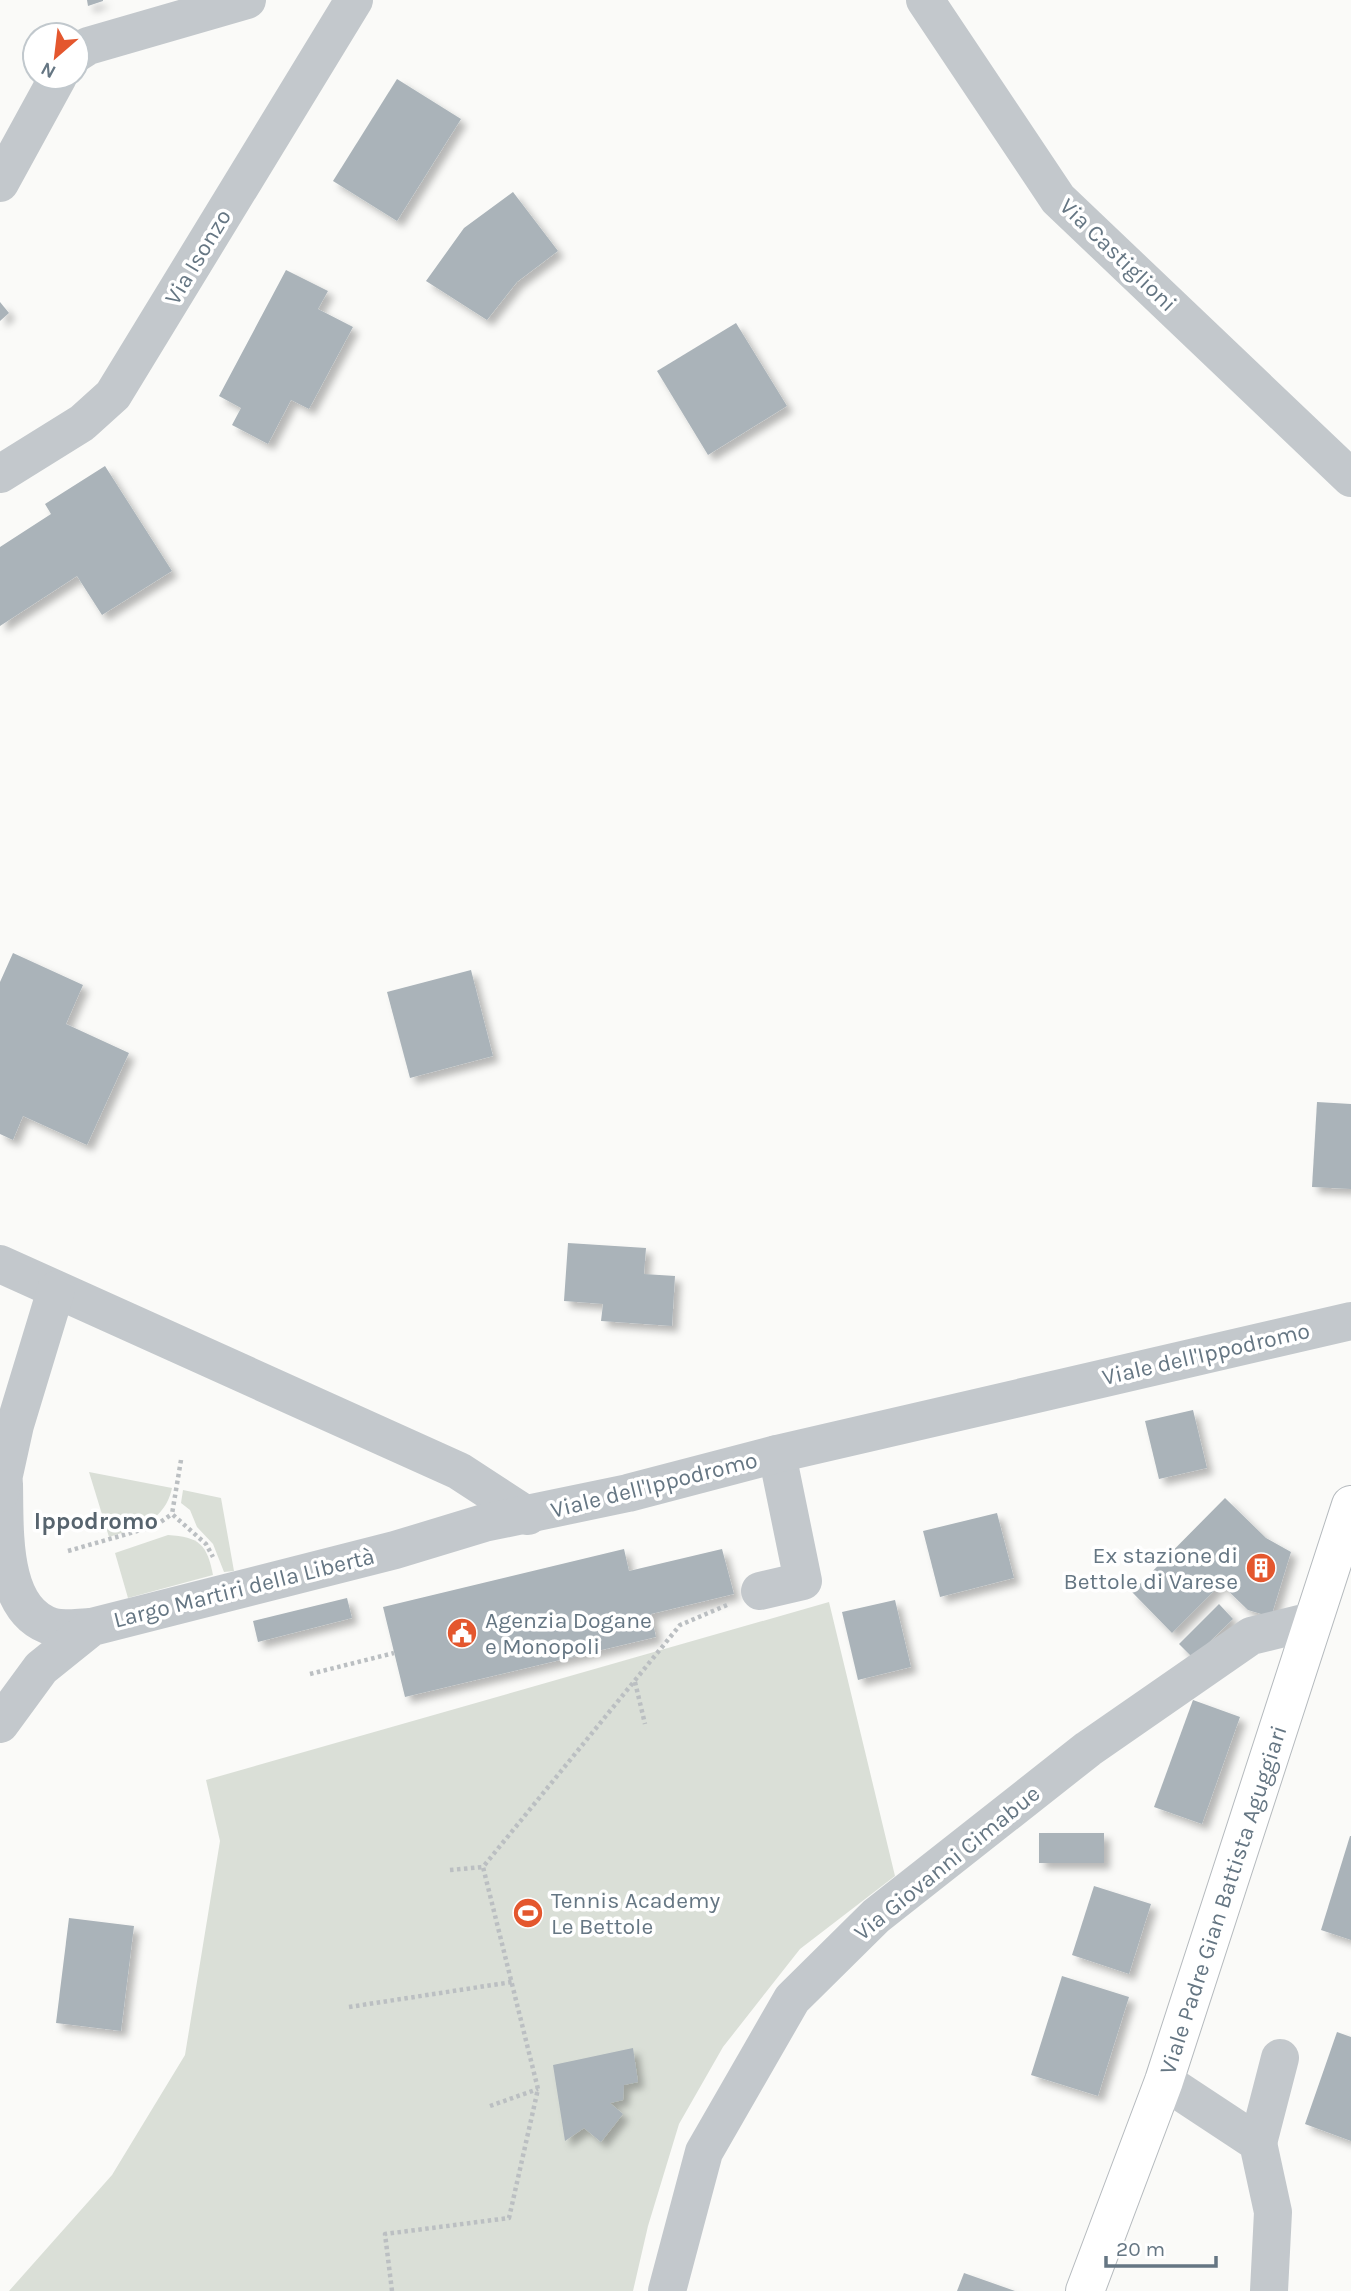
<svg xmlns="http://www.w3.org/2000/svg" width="1351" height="2291" font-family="Karla,sans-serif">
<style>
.grass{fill:#dadfd7}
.building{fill:#aab3b9;filter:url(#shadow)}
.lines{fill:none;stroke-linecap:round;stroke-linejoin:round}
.major-casing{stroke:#b5babe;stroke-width:40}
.path{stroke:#bbbfc2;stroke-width:4.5;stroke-dasharray:3.5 3.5;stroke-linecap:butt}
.minor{stroke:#c3c8cc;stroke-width:38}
.major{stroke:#fff;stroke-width:38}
.labels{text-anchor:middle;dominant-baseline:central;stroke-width:7;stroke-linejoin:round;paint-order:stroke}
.street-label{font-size:23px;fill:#657683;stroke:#fff}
.poi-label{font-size:23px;fill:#657683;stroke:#fff;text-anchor:start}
.neighbourhood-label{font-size:24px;font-weight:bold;fill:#57646e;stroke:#fff}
</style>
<defs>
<filter id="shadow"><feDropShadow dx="6" dy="6" stdDeviation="3.5" flood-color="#0004"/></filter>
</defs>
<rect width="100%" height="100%" fill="#fafaf8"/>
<g class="grass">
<path d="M89,1472L172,1488C165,1521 138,1528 109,1537Z"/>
<path d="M183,1490L221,1498L234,1571L224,1572L213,1544L197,1527L190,1510L181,1503Z"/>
<path d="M168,1535C199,1537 207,1544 213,1575L128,1598L115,1553Z"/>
<path d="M829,1602L895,1876L800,1949L723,2047L679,2124L648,2226L633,2291H9L112,2175L185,2055L220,1841L206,1780Z"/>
</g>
<g class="building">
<path d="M87,0H103V1L88,6Z"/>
<path d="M397,79L461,119L397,221L333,181Z"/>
<path d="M513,192L558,251L517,282L487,320L426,281L464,228Z"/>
<path d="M286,270L328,291L318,309L353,327L309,409L291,400L268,444L232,425L241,408L219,396Z"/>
<path d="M0,302L9,313L0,321Z"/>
<path d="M736,323L787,406L708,455L657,371Z"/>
<path d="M105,466L172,571L102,615L77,576L0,626V547L51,514L45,504Z"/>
<path d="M13,953L83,985L66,1024L129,1053L87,1145L23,1116L13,1140L0,1134V982Z"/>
<path d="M471,970L493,1056L410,1078L387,992Z"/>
<path d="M1317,1102L1351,1104V1189L1312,1187Z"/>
<path d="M568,1243L646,1248L644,1274L675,1276L672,1326L601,1321L603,1304L564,1301Z"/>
<path d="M1193,1410L1207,1468L1159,1479L1145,1421Z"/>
<path d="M1225,1498L1266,1538L1291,1552L1271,1617L1248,1610L1221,1584L1172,1633L1132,1592Z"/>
<path d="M997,1513L1014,1578L940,1597L923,1531Z"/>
<path d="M624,1549L629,1571L722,1549L734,1594L651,1614L656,1637L405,1697L383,1607Z"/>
<path d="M347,1598L352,1618L258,1642L253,1621Z"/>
<path d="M895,1600L911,1667L858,1680L842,1612Z"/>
<path d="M1219,1604L1233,1619L1193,1658L1179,1644Z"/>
<path d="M1193,1700L1240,1717L1202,1824L1154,1807Z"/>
<rect x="1039" y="1833" width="65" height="30"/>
<path d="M1350,1836H1351V1940L1321,1930Z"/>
<path d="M1094,1886L1151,1904L1129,1974L1072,1955Z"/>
<path d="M69,1918L134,1926L121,2031L56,2023Z"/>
<path d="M1062,1976L1129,1997L1098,2096L1031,2075Z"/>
<path d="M1337,2032L1351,2037V2141L1305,2124Z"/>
<path d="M633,2048L638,2082L624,2085L623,2100L610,2103L623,2114L601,2142L584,2128L565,2141L553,2065Z"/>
<path d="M964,2273L1015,2291H957Z"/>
</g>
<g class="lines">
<g class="major-casing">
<g id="major">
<path id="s1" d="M1085,2291L1164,2081L1351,1505"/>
</g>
</g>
<g class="path">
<path d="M181,1460L172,1514L206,1544L213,1557"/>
<path d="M68,1551L155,1526L172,1514"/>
<path d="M310,1674L394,1653"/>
<path d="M635,1682L645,1724"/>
<path d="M450,1870L483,1867"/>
<path d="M349,2007L512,1982"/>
<path d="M490,2106L538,2089"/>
<path d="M392,2291L385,2234L509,2218L538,2089L483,1867L680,1625L727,1605"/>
</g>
<g class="minor">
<path d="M925,0L1058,199L1351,478"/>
<path d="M77,53L88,46L247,0"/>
<path d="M0,183L58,77"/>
<path d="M0,474L82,423L113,395L354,0"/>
<path d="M0,1264L459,1471L528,1516"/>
<path d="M4,1484C5,1531 0,1612 53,1627C65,1630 80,1627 92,1627"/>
<path d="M0,1493L15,1425L56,1290"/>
<path d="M760,1591L803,1581L777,1454"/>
<path d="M0,1724L41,1668L92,1627L395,1550L484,1523L628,1493L777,1454L1351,1321"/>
<path d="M1164,2081L1258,2143L1273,2212L1269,2291"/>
<path d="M1258,2143L1280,2058"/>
<path d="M667,2291L704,2152L792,1999L876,1916L1088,1749L1251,1636L1312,1621"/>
</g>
<use href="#major" class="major"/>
</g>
<defs>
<g id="building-disc" transform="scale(1.575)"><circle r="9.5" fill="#e4572e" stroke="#fff"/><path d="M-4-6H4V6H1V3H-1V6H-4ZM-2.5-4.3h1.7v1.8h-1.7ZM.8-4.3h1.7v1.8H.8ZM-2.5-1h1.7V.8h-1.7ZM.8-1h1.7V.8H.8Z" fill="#fff"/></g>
<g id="civic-disc" transform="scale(1.575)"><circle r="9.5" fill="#e4572e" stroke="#fff"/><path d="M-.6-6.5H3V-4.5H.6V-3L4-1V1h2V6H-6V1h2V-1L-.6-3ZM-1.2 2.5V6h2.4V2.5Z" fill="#fff"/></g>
<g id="stadium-disc" transform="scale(1.575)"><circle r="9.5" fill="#e4572e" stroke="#fff"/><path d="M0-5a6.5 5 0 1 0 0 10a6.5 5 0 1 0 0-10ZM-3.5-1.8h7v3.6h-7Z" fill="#fff"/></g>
</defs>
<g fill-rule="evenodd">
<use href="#building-disc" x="1261" y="1568"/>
<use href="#civic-disc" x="462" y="1633"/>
<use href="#stadium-disc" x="528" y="1913"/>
</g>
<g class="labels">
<g class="street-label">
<text transform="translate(1118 255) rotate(44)">Via Castiglioni</text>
<text transform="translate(198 257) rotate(-59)">Via Isonzo</text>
<text transform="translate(1206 1354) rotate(-13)">Viale dell'Ippodromo</text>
<text transform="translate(654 1485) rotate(-14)">Viale dell'Ippodromo</text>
<text transform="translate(244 1588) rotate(-14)">Largo Martiri della Libertà</text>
<text transform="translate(947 1863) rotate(-39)">Via Giovanni Cimabue</text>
<text stroke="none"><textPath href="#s1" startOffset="415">Viale Padre Gian Battista Aguggiari</textPath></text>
</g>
<g class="poi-label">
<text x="1238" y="1555" text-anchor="end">Ex stazione di<tspan x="1238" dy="26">Bettole di Varese</tspan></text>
<text x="485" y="1620">Agenzia Dogane<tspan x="485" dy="26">e Monopoli</tspan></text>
<text x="551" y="1900">Tennis Academy<tspan x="551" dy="26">Le Bettole</tspan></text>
</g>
<g class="neighbourhood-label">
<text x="96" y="1521">Ippodromo</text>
</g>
</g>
<g transform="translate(56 56) rotate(208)"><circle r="33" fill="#ffffff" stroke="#c1c8cd" stroke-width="2"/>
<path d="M0-5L12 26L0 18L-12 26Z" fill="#e4572e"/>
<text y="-10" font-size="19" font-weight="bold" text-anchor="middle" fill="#657683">N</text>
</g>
<path d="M1106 2256v10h110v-10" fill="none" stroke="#657683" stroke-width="3.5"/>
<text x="1116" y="2256" font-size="21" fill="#657683" stroke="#ffffff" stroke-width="5" paint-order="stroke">20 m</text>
</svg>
